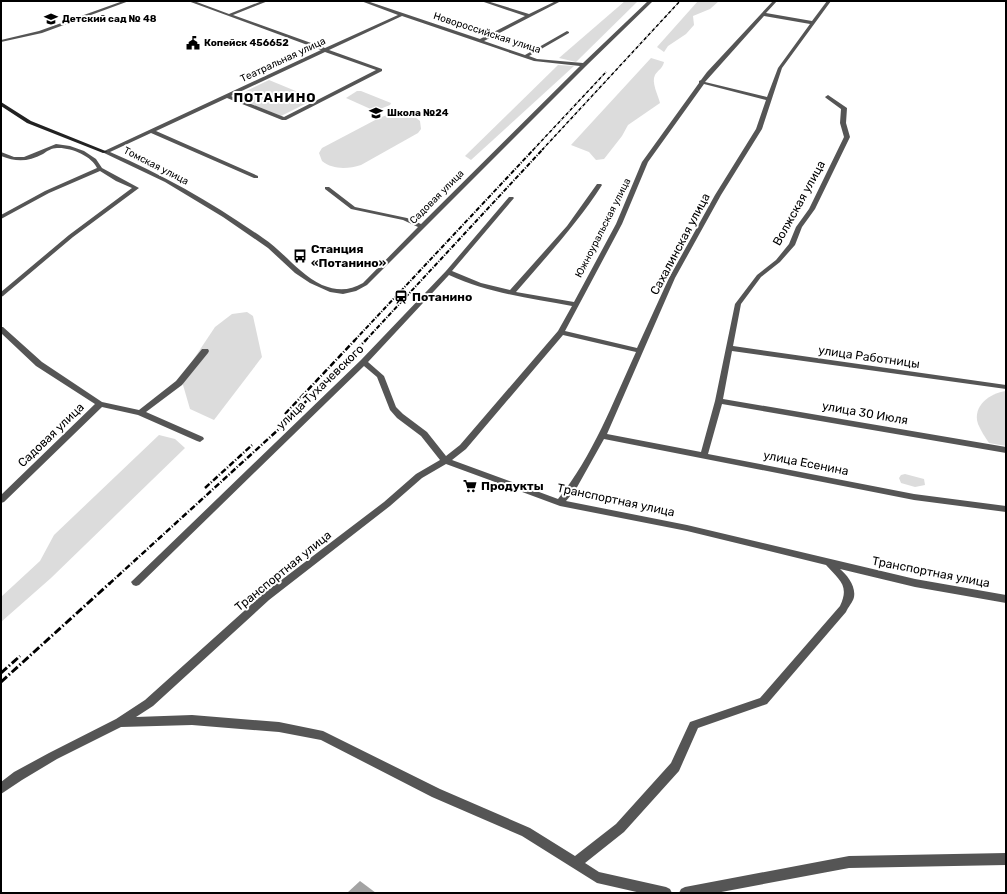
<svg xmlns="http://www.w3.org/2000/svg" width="1007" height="894" font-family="Rubik,sans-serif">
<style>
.green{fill:#dcdcdc}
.water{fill:#a3a3a3}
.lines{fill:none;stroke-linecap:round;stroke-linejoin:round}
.street{fill:#555;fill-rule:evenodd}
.secondary{fill:#222;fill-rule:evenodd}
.rail-far3{stroke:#000;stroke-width:1.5;stroke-dasharray:3.5 1 0.5 1;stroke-linecap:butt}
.rail-far2{stroke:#000;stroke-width:2;stroke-dasharray:4.5 1.5 1 1.5;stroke-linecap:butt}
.rail-far1{stroke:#000;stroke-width:2.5;stroke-dasharray:6 2 1 2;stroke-linecap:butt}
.rail{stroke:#000;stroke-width:3;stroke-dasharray:8 2.5 1.5 2.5;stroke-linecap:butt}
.labels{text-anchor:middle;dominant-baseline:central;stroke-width:4;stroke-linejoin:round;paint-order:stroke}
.far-poi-label{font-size:10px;font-weight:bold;fill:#000;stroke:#fff;text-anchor:start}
.far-street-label{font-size:10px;fill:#000;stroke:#fff}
.street-label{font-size:12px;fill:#000;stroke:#fff}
.poi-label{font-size:12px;font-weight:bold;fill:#000;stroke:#fff;text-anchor:start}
.far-district-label{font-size:13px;font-weight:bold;letter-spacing:1px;fill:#000;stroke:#fff}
</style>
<rect width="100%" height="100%" fill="#fff"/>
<g class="green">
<path d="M625,1H638L576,62L559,58Z"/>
<path d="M698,1H719L710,9L693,16L694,25L686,34L668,46L664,52L657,47Z"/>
<path d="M651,58L664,62C663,68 658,70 655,75C651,82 658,95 660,103L628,125L622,136L604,159L596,160L589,152L571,145Z"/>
<path d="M558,65L574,66L471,160L465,156Z"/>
<path d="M269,80L315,99L281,116L234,97Z"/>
<path d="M357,91H361L391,103L390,105L375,111L346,98Z"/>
<path d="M398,114L415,117L420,121L421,129L418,133L361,165C348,169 333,170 322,161L319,153L322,148L379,118L387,115Z"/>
<path d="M247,312L253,316L262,357L214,420L190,409L181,378L215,327L232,314Z"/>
<path d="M1006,391V446L989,443C985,437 981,431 978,424C972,406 990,393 1006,391Z"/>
<path d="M159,435L175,439L185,448L51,578L1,622V597L40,561L54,535Z"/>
<path d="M905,474L924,479L925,485L915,487L901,483L899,478L901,475Z"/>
</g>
<path class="water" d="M360,881L376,893H347Z"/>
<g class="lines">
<g class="street">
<path d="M123,1H129L42,33L1,42V40L39,31Z"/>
<path d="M188,1H194L229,14L262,1H268L233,15L325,48L398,15L361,1H367L480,39L525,16L481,1H487L529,14L556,1H561L484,41L525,55L567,31L569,32V33L529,56L537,59L583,63L648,1H653L586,66L367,285L356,291L343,294L330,292L310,283L295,273L268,248L223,217L165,182L102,152L321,50ZM402,16L534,61L580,66L421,224L407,218L355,207L329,187H325V189L351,209L403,220L418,227L363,283C349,291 337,291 322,285C299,274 284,252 263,238C214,204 164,175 110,152L151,133L254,178H258V176L156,131L227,98L282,120H286L382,71V69L329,50ZM325,52L376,70L284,117L231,96Z"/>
<path d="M773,1H777L766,13L812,21L827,1H831L782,68L762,129L721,195L675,278L607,434L701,452L715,401L735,304L757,275L776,260L789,244L796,227L809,209L844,137L840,123L841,109L826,98L825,97L828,95L847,108L846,123L850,137L815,209L802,227L795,245L780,262L761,277L741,304L733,346L1006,385V389L732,351L723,399L1006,447V453L722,404L708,454L914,494L1006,506V512L914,500L604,439L576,489L566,501L687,525L915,579L1006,595V603L915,587L840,569C847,575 856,586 854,597C853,602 848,607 846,612L767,704L698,728L679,771L624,832L585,863L599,872L666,887L670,889L672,893H641L597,883L522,836L432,797L321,740L279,732L192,725L121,727L57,759L22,780L1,794V782L14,772L49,753L116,719L145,700L263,594L384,502L416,474L440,460L421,436L397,418L390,410L377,377L364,366L139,585L136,586L133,585L131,582L361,360L446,271L509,197H513L514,198L452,271L481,283L510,290L567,226L597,184H601L602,185C577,224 546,257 516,292L574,302L616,224L642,162L699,83V81L701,80L707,72ZM764,16L810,24L778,68L767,97L705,82ZM704,84L766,100L756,129L715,195L669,278L637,348L565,331L622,224L648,162ZM449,275C488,293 530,298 572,306L558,331L460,445L446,456L427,432L403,414L396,407L384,376L368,362ZM563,335L636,352C613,402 593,456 558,499L452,460L466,449ZM446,464L560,506L687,531L826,565C839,580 850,585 840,606L760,698L690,722L671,763L616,824L575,856L530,828L440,789L323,731L279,722L192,715L136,717L153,706L269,600L390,506L422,478Z"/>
<path d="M56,144L70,146L84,151L96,159L102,168L139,188L73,237L3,296L1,297V292L69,235L132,188L116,181L100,171L49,193L1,219V215L45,191L97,168C92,156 70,147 57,148C52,148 47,151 43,154C28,162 16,162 1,156V152L14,157H24Z"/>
<path d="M1,327H3L42,362L102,402L139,410L176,381L202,349H208L209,351L208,353L182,385L146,412L203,437L204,439L200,442L197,441L138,415L102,407L4,502L1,503V495L95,404L36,366L1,333Z"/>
<path d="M1006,853V865L849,868L716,893H679L681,889L685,887L849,856Z"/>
</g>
<path class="secondary" d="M1,102L31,121L108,152L103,153L27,123L1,106Z"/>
<g class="rail-far3">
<path d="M533,150L606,72"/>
<path d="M542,150L680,1"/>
</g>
<g class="rail-far2">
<path d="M354,341L534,149"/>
<path d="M365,341L543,149"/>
</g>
<g class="rail-far1">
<path d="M285,414L355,340"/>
<path d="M205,488L252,445"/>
<path d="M109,584L279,429L366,340"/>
</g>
<g class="rail">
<path d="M1,673L20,656"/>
<path d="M1,682L110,583"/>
</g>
</g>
<defs>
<g id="school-bare" transform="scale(1.08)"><path d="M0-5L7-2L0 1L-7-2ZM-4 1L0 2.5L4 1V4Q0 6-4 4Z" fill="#000" stroke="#fff" stroke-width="2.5" paint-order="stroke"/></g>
<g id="civic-bare" transform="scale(1.08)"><path d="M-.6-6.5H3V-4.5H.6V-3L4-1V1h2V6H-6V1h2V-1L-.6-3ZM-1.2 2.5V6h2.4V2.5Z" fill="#000" stroke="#fff" stroke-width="2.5" paint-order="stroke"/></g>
<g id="bus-bare" transform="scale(1.08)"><path d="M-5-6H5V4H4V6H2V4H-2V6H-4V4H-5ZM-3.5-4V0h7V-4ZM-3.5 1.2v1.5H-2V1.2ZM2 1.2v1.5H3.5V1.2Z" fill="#000" stroke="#fff" stroke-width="2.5" paint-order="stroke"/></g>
<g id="station-bare" transform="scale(1.08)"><path d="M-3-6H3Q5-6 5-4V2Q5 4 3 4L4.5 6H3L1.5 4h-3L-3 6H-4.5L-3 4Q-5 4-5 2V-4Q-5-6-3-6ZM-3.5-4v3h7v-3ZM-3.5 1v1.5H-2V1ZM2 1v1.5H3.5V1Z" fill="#000" stroke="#fff" stroke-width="2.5" paint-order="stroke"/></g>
<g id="supermarket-bare" transform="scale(1.08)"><path d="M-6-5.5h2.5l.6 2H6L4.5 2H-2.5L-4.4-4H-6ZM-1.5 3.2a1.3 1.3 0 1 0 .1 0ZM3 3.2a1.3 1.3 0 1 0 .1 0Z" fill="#000" stroke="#fff" stroke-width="2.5" paint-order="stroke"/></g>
</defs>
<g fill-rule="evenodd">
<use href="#school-bare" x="51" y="19"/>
<use href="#civic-bare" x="193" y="43"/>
<use href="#school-bare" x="376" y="113"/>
<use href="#bus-bare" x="300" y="256"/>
<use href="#station-bare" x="401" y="297"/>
<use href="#supermarket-bare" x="470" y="486"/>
</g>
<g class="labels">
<g class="far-poi-label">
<text x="62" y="19">Детский сад № 48</text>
<text x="204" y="43">Копейск 456652</text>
<text x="387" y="113">Школа №24</text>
</g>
<g class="far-street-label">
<text transform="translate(487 33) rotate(18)">Новороссийская улица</text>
<text transform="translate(283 60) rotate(-25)">Театральная улица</text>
<text transform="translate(156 166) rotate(27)">Томская улица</text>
<text transform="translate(437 197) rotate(-45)">Садовая улица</text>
<text transform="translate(603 228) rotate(-63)">Южноуральская улица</text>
</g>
<g class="street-label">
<text transform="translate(799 203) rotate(-61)">Волжская улица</text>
<text transform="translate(680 244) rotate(-62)">Сахалинская улица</text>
<text transform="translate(869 357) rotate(8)">улица Работницы</text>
<text transform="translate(320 387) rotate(-44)">улица Тухачевского</text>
<text transform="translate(865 413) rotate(10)">улица 30 Июля</text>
<text transform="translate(51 435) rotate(-44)">Садовая улица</text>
<text transform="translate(806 463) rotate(11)">улица Есенина</text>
<text transform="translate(616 500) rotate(12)">Транспортная улица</text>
<text transform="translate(283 571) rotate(-39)">Транспортная улица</text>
<text transform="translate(931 572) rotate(11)">Транспортная улица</text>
</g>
<g class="poi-label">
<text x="311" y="249">Станция<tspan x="311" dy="14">«Потанино»</tspan></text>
<text x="412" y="297">Потанино</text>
<text x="481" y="486">Продукты</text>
</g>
<g class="far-district-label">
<text x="275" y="97">ПОТАНИНО</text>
</g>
</g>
<rect width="1007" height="894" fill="none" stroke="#000000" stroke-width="4"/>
</svg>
